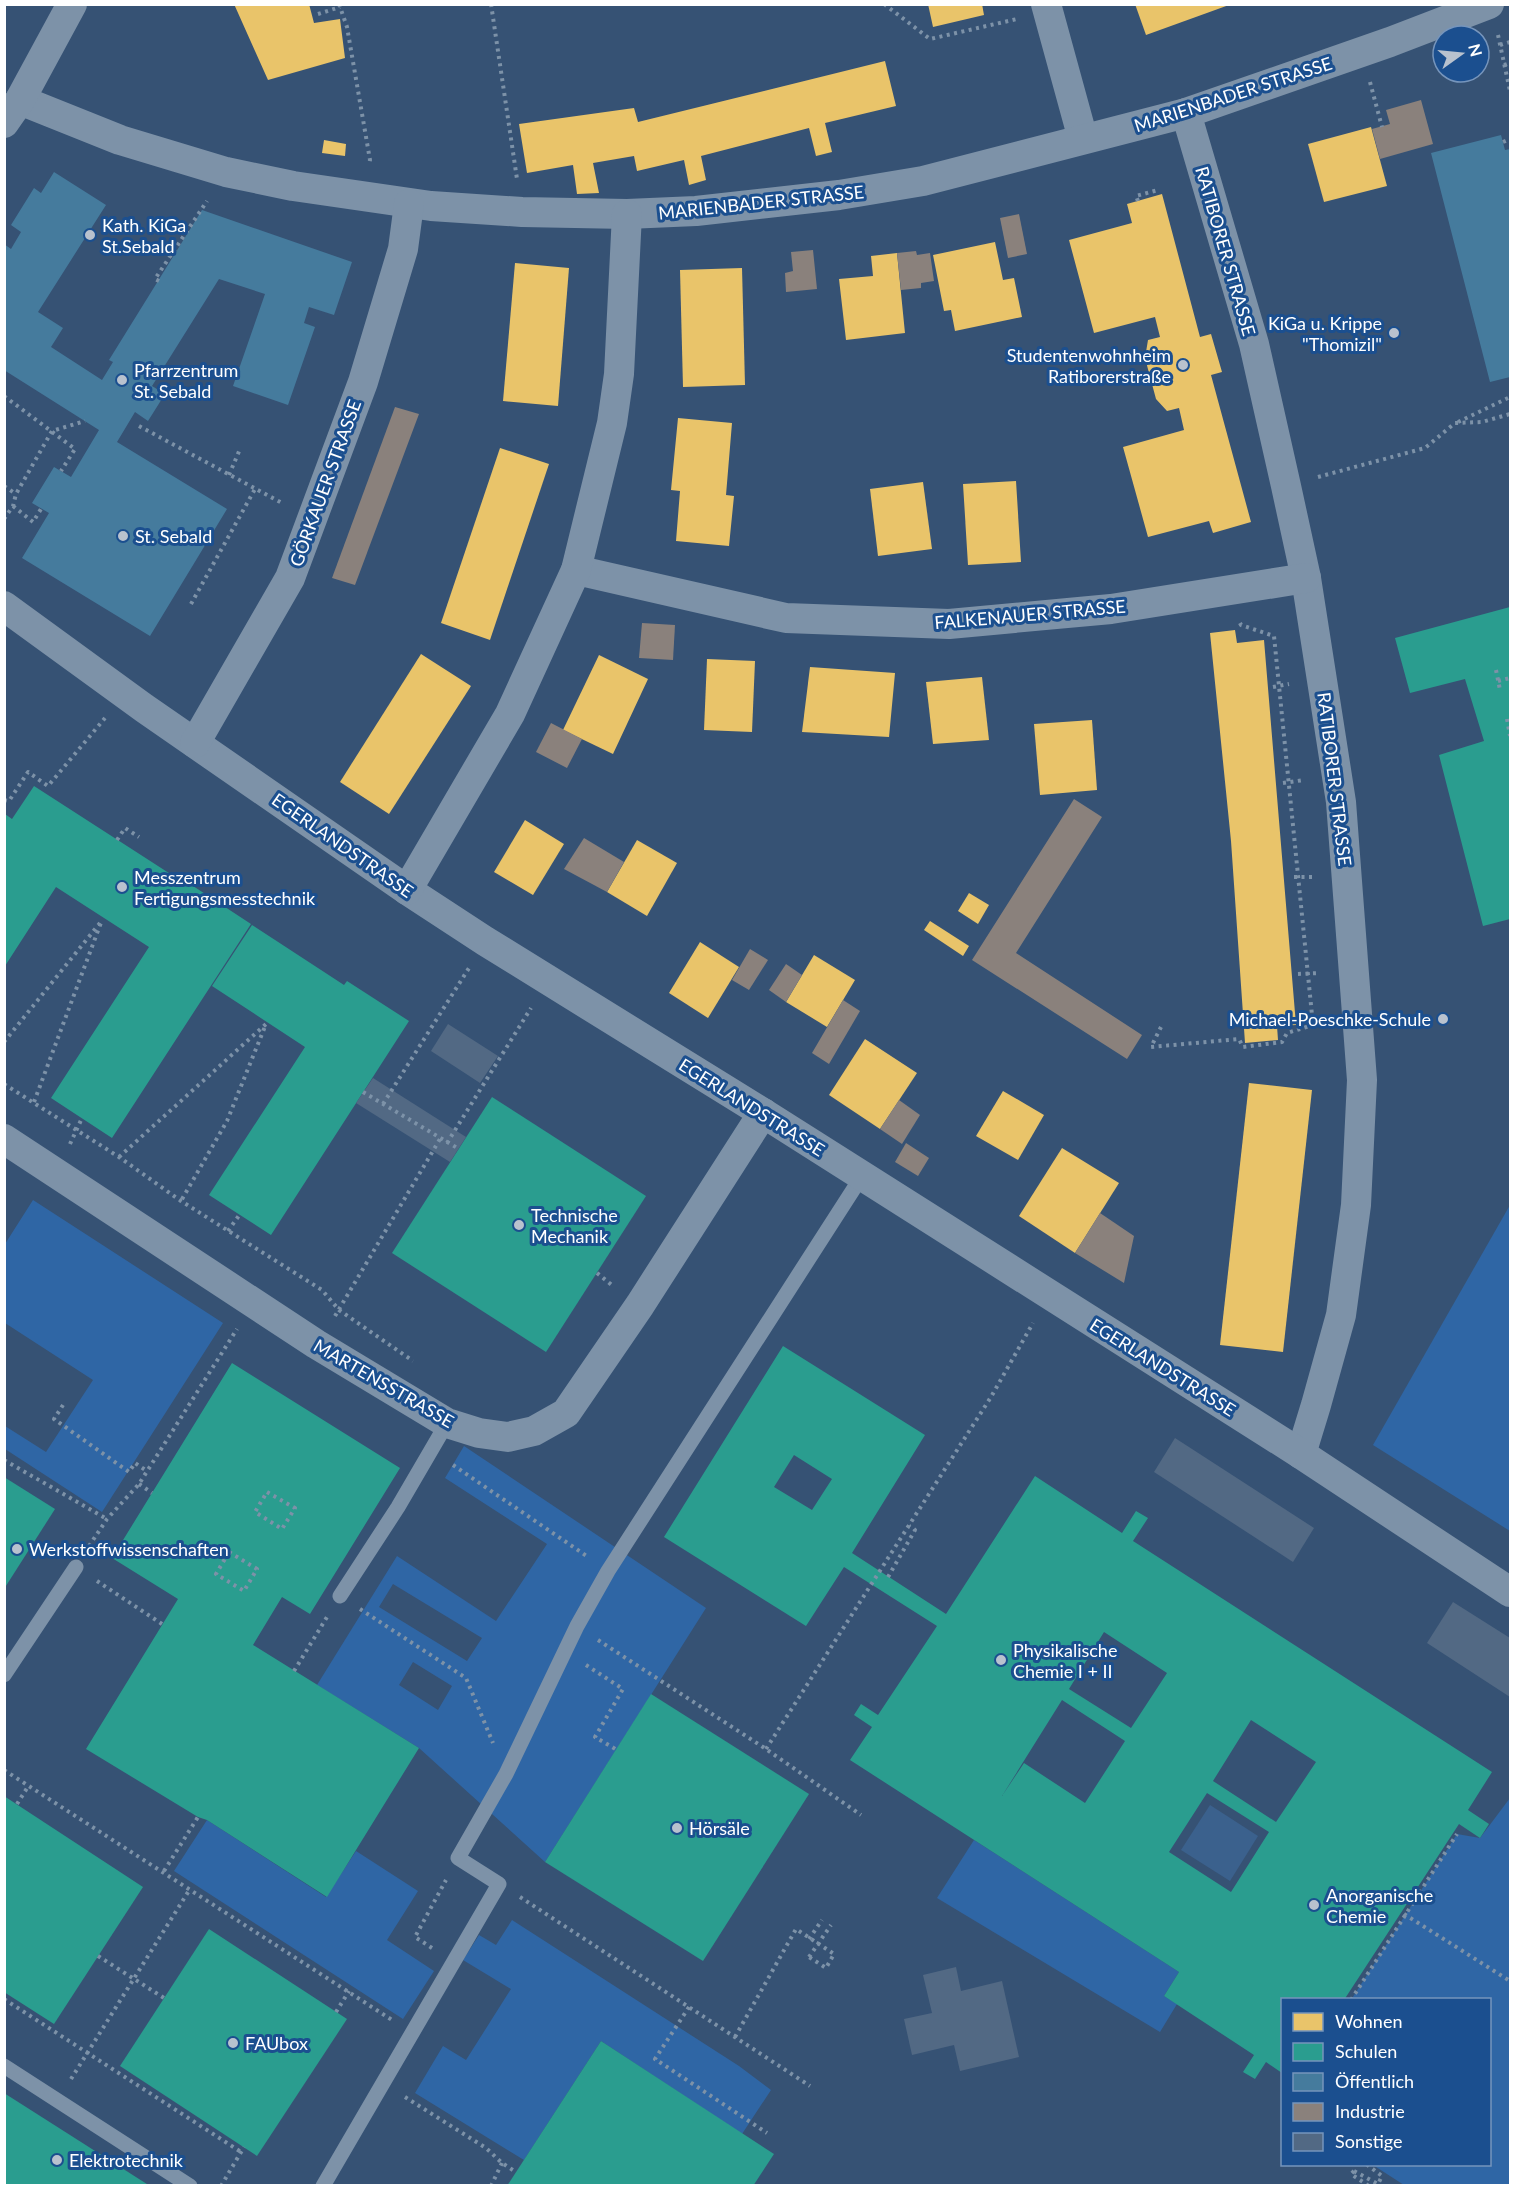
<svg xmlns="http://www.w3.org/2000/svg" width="1515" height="2190" font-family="Lato,sans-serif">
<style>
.green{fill:#2f66a5;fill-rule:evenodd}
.water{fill:#3b618d}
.homes{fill:#e9c46a}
.schools{fill:#2a9d8f;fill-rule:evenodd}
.public{fill:#457b9d}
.industry{fill:#8a817c}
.building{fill:#526984}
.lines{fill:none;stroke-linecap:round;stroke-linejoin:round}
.path{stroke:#7d92a8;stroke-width:4;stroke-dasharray:3 4.5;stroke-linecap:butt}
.lane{stroke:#7d92a8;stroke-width:15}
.street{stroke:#7d92a8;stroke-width:30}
.path-bridge{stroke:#7d92a8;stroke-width:4;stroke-dasharray:3 4.5;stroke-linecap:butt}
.poi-dot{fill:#b9c2ce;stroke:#1b4f8f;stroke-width:2}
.labels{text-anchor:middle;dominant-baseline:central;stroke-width:6;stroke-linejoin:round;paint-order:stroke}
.street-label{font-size:18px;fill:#fff;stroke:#1b4f8f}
.poi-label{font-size:18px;fill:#fff;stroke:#1b4f8f;text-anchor:start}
</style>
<rect width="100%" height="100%" fill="#365274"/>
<g class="green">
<path d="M33,1200L223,1323L102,1512L5,1449V1426L46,1452L93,1380L5,1323V1244Z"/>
<path d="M1510,1205V1531L1373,1445Z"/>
<path d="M464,1446L706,1608L545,1862L419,1748L317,1685L397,1556L496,1621L547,1544L445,1478ZM393,1584L482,1638L467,1661L379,1607ZM413,1662L452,1686L438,1710L399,1685Z"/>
<path d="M1510,1798V2185H1404L1373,2165L1490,2164V2000H1351L1457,1834L1480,1838Z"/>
<path d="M207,1820L326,1897L356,1851L418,1891L387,1940L434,1971L403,2019L174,1871Z"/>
<path d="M974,1840L1179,1972L1164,1996L1177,2004L1160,2032L937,1898Z"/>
<path d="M512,1920L739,2066L771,2090L742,2134L601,2041L524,2160L415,2093L443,2046L466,2060L511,1989L463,1960L479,1935L496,1945Z"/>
</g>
<path class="water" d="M1210,1805L1258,1836L1230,1881L1181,1850Z"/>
<g class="homes">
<path d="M234,4H309L314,23L340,19L345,58L268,80Z"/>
<path d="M928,4H982L984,15L933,27Z"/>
<path d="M1135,4H1229V5L1146,35Z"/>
<path d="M885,61L896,106L825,123L832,152L816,156L809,128L701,156L706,180L689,185L684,160L637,171L634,156L593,163L599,193L577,194L573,165L527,173L519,124L634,108L638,122Z"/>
<path d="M1371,127L1387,186L1324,202L1308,144Z"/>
<path d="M324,140L346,144L345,156L322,153Z"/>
<path d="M1162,194L1200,337L1211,334L1222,372L1211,375L1251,522L1213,533L1209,521L1148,537L1123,447L1184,430L1179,408L1167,411L1156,399L1145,358L1148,340L1160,337L1155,317L1094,333L1069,240L1132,223L1127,204Z"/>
<path d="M995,242L1003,280L1014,278L1022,317L955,331L951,310L944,311L933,255Z"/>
<path d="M897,253L905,333L846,340L839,279L873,276L871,256Z"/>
<path d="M515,263L569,268L558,406L503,401Z"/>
<path d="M742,268L745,385L683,387L680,270Z"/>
<path d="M678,418L732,423L726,495L734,496L729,546L676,541L680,491L671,490Z"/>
<path d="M500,448L549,464L490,640L441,623Z"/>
<path d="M1016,481L1021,562L968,565L963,484Z"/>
<path d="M923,482L932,549L878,556L870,489Z"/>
<path d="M1235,630L1237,643L1264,640L1296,1025L1277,1026L1278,1040L1245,1043L1231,841L1210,633Z"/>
<path d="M421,654L471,686L389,814L340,782Z"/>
<path d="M599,655L648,679L613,754L563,730Z"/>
<path d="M707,659L755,661L752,732L704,730Z"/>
<path d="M810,667L895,673L889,737L802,732Z"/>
<path d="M982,677L989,740L933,744L926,682Z"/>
<path d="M1092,720L1097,790L1040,795L1034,724Z"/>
<path d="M525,820L564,844L533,895L494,872Z"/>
<path d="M637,840L677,863L647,916L607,892Z"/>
<path d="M969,893L989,905L978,924L958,911Z"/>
<path d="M930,921L969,946L963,956L924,930Z"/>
<path d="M700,942L739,967L708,1018L669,993Z"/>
<path d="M814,955L855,980L827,1027L786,1002Z"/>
<path d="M865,1039L917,1073L880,1129L829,1095Z"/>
<path d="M1249,1083L1312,1090L1283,1352L1220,1345Z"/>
<path d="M1003,1091L1044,1115L1018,1160L976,1136Z"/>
<path d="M1062,1148L1119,1183L1075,1253L1019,1216Z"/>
</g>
<g class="schools">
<path d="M1510,607V919L1483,926L1439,755L1484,741L1465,679L1410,693L1395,638Z"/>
<path d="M34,786L189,886L190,884L251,924L112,1138L51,1098L149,947L56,887L5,966V814L12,819Z"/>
<path d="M252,925L344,985L347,981L409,1021L271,1235L209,1195L305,1047L212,986Z"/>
<path d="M492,1097L646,1196L546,1352L392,1253Z"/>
<path d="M783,1346L925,1435L852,1553L946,1614L1035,1476L1122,1533L1136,1511L1148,1518L1133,1541L1492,1772L1468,1810L1489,1824L1480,1838L1459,1824L1344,2000H1282V2073L1266,2062L1255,2079L1243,2072L1254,2055L1164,1996L1179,1972L850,1760L872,1727L854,1715L861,1704L878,1715L937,1626L844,1567L806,1626L664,1537ZM794,1455L832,1479L812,1510L774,1487ZM1104,1632L1167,1673L1131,1728L1069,1689ZM1062,1700L1125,1741L1085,1803L1024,1763L1002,1796ZM1251,1720L1316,1762L1276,1822L1213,1781ZM1207,1793L1269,1832L1231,1892L1169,1852Z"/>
<path d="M232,1363L400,1468L310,1614L282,1597L253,1645L419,1748L327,1897L207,1820L198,1817L86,1749L178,1599L112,1558Z"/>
<path d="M4,1477L55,1509L4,1589Z"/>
<path d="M651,1694L809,1794L703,1961L545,1862Z"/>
<path d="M4,1796L143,1887L54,2024L4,1992Z"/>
<path d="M209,1929L347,2019L257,2156L120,2066Z"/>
<path d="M601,2041L774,2154L753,2186H507Z"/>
<path d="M4,2093L70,2135L150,2186H4Z"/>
</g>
<g class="public">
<path d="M1501,135L1505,150L1510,149V377L1490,382L1431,153Z"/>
<path d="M54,172L106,205L38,312L63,328L51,347L102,380L113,362L109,360L202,210L352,262L334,315L309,307L304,323L315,327L288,405L233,386L265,294L219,279L152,386L165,394L148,421L135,412L117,442L227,509L150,636L22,558L49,513L32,503L54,467L71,477L99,430L4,370V244L11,249L21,232L11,225L34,188L41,193Z"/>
</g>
<g class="industry">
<path d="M1421,100L1433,144L1380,159L1372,129L1390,124L1386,110Z"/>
<path d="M1019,214L1027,254L1008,258L1000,218Z"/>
<path d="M813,250L817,289L786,292L785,273L793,271L791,252Z"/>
<path d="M916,251L917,255L930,253L934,281L921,283V288L901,290L897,253Z"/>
<path d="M395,407L419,414L355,585L332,578Z"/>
<path d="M642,623L675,625L673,660L639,658Z"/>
<path d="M551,723L582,739L567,768L536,752Z"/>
<path d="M1074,799L1102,817L1016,953L1142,1035L1127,1059L972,960Z"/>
<path d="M584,838L624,862L607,892L564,869Z"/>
<path d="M750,949L768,960L749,990L732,980Z"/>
<path d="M786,964L802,975L786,1002L769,990Z"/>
<path d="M843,1000L860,1011L829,1064L812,1053Z"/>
<path d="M899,1100L920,1115L902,1144L880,1129Z"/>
<path d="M906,1143L929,1158L918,1176L895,1162Z"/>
<path d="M1100,1213L1134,1236L1124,1283L1075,1253Z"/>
</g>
<g class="building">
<path d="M448,1024L498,1056L480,1083L431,1051Z"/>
<path d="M373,1078L466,1137L450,1162L356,1103Z"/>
<path d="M1175,1438L1314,1528L1293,1562L1154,1472Z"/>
<path d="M1453,1602L1510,1638V1697L1427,1643Z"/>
<path d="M956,1967L961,1991L1002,1981L1019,2057L960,2071L954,2045L912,2055L904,2019L932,2013L923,1975Z"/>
</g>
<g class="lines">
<g class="path">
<path d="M339,4L347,27L370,160L369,165"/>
<path d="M491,4L517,179"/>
<path d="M884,4L930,39L1017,19"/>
<path d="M318,14L340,7"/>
<path d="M1498,35L1510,91"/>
<path d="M1500,45L1510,42"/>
<path d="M1504,65L1510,63"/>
<path d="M1370,82L1382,127"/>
<path d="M1503,142L1510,139"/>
<path d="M1138,201L1136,196L1158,190"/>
<path d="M159,281L155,279L207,201"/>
<path d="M4,396L75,449L61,471"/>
<path d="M1458,422L1510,397"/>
<path d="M139,426L282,503"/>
<path d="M229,475L240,449"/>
<path d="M1318,477L1425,448L1455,423L1482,422L1510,414"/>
<path d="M4,486L16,494"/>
<path d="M13,506L33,522L41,509"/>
<path d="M4,519L13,506L16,494L52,431L85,421"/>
<path d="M191,604L255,489"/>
<path d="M1240,623L1241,625L1274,636L1313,1025"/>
<path d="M1496,670L1500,690"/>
<path d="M1498,681L1510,678"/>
<path d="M1273,687L1289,684"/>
<path d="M1507,719L1510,736"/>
<path d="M1283,783L1304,780"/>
<path d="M4,800L9,801L28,772L48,786L105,718"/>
<path d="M117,840L125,828L139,837"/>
<path d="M1294,877H1313"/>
<path d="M1298,974L1320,973"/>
<path d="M1161,1027L1151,1047L1239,1039L1243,1047L1282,1042L1287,1033L1313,1025L1325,1024"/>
<path d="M4,1042L100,923"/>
<path d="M4,1084L119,1157L181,1201L322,1290L339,1310L413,1361"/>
<path d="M363,1092L459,1149"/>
<path d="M34,1102L102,920"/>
<path d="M383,1104L469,968"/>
<path d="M447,1143L531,1008"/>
<path d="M70,1144L82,1118"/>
<path d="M119,1157L266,1024L227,1121L181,1201"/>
<path d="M228,1231L240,1214"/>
<path d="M597,1273L613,1286"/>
<path d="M335,1316L440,1139"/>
<path d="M63,1405L54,1419L129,1472L135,1463L147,1471"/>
<path d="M4,1460L107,1519"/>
<path d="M453,1465L588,1557"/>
<path d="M139,1484L152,1493"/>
<path d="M267,1492L295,1508L282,1529L255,1512Z"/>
<path d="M89,1546L107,1519L139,1484L237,1329"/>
<path d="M229,1552L257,1569L244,1591L216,1574Z"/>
<path d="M888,1577L915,1530L909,1526"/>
<path d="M97,1581L162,1624"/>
<path d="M360,1609L466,1678L493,1743"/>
<path d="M598,1640L766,1749L861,1815"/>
<path d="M586,1665L623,1689L595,1737L617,1750"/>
<path d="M294,1671L327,1617"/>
<path d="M766,1749L991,1397L1033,1323"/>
<path d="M4,1770L392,2020"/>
<path d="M17,1804L29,1785"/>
<path d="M164,1871L198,1817"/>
<path d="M520,1897L810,2086"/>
<path d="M1404,1914L1510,1981"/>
<path d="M809,1939L822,1920"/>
<path d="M432,1948L415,1937L446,1880"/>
<path d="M98,1956L164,1998"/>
<path d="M4,1999L241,2152"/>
<path d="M1351,2000L1457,1834"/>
<path d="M689,2007L655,2059L767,2133"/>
<path d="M336,2012L349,1991"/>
<path d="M735,2037L796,1929L834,1954L826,1968L809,1957"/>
<path d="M71,2079L190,1889"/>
<path d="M405,2097L486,2148L502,2163L516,2172"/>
<path d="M1354,2171L1378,2184L1382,2176L1366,2164"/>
<path d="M1354,2171L1351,2174L1369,2186"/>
<path d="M221,2186L244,2147"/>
<path d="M491,2186L502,2163"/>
</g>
<g class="lane">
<path d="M340,1596L398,1507L447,1423"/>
<path d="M4,1675L76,1567"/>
<path d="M4,2066L190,2186"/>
<path d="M323,2186L499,1884L458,1858L506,1774L577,1626L608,1571L862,1176"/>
</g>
<g class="street">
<path d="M1046,4L1083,139"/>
<path d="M20,100L120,140L226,172L293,186L431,206L522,212L627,214L696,211L839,195L923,181L1186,113L1390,42L1489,4"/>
<path d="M1186,113L1254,344L1286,486L1306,578L1341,802L1362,1080L1356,1205L1341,1315L1316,1405L1301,1454"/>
<path d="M4,123L20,100L72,4"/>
<path d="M576,570L786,618L949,624L1111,609L1306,578"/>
<path d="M4,606L144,708L407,890L485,941L763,1113L1301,1454L1510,1592"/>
<path d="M195,743L290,578L363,382L403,249L409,204"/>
<path d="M407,890L510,714L576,570L612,423L619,374L627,214"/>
<path d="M4,1139L316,1344L447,1423L479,1433L508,1437L534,1431L566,1413L640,1305L763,1113"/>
</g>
<path class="path-bridge" d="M809,1957L831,1925"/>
</g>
<g class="poi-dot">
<circle cx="90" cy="235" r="6"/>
<circle cx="1394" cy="333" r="6"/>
<circle cx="1183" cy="365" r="6"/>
<circle cx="122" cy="380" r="6"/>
<circle cx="123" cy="536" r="6"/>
<circle cx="122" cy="887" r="6"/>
<circle cx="1443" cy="1019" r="6"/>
<circle cx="519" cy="1225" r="6"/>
<circle cx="17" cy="1549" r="6"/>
<circle cx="1001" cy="1660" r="6"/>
<circle cx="677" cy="1828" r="6"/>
<circle cx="1314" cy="1905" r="6"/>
<circle cx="233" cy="2043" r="6"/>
<circle cx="57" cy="2160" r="6"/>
</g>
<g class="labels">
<g class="street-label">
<text transform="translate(1233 94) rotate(-18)">MARIENBADER STRASSE</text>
<text transform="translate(761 202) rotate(-6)">MARIENBADER STRASSE</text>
<text transform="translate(1226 251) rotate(74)">RATIBORER STRASSE</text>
<text transform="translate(325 483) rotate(-70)">GÖRKAUER STRASSE</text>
<text transform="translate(1030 614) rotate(-5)">FALKENAUER STRASSE</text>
<text transform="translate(1335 779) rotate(83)">RATIBORER STRASSE</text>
<text transform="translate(343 845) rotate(35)">EGERLANDSTRASSE</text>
<text transform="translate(752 1107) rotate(32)">EGERLANDSTRASSE</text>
<text transform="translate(1163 1367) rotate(32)">EGERLANDSTRASSE</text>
<text transform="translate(384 1383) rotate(30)">MARTENSSTRASSE</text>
</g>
<g class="poi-label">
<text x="102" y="225">Kath. KiGa<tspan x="102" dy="21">St.Sebald</tspan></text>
<text x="1382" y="323" text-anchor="end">KiGa u. Krippe<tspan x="1382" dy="21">"Thomizil"</tspan></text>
<text x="1171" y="355" text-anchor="end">Studentenwohnheim<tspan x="1171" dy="21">Ratiborerstraße</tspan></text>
<text x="134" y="370">Pfarrzentrum<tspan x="134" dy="21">St. Sebald</tspan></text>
<text x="135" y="536">St. Sebald</text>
<text x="134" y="877">Messzentrum<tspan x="134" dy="21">Fertigungsmesstechnik</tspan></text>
<text x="1431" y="1019" text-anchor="end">Michael-Poeschke-Schule</text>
<text x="531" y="1215">Technische<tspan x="531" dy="21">Mechanik</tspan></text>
<text x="29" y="1549">Werkstoffwissenschaften</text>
<text x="1013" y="1650">Physikalische<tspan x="1013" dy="21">Chemie I + II</tspan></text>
<text x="689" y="1828">Hörsäle</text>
<text x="1326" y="1895">Anorganische<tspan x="1326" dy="21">Chemie</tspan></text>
<text x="245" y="2043">FAUbox</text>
<text x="69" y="2160">Elektrotechnik</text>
</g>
</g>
<rect width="1515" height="2190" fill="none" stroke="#ffffff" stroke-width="12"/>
<rect x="1281" y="1998" width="210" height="168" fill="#1b4f8f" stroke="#7695bc" stroke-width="1.5"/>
<rect x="1293" y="2013" width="30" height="18" fill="#e9c46a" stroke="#7695bc" stroke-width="1.5"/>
<text x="1335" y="2028" font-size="18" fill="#ffffff">Wohnen</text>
<rect x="1293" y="2043" width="30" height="18" fill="#2a9d8f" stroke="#7695bc" stroke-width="1.5"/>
<text x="1335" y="2058" font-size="18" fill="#ffffff">Schulen</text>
<rect x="1293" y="2073" width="30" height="18" fill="#457b9d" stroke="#7695bc" stroke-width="1.5"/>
<text x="1335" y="2088" font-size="18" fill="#ffffff">Öffentlich</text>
<rect x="1293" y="2103" width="30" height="18" fill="#8a817c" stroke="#7695bc" stroke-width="1.5"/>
<text x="1335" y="2118" font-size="18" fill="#ffffff">Industrie</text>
<rect x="1293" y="2133" width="30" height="18" fill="#526984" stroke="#7695bc" stroke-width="1.5"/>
<text x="1335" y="2148" font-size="18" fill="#ffffff">Sonstige</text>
<g transform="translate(1461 54) rotate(75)"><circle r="28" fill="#1b4f8f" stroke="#7695bc" stroke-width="1.5"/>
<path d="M0-4.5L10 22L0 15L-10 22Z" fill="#b9c2ce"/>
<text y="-9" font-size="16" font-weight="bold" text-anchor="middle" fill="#ffffff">N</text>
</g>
</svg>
